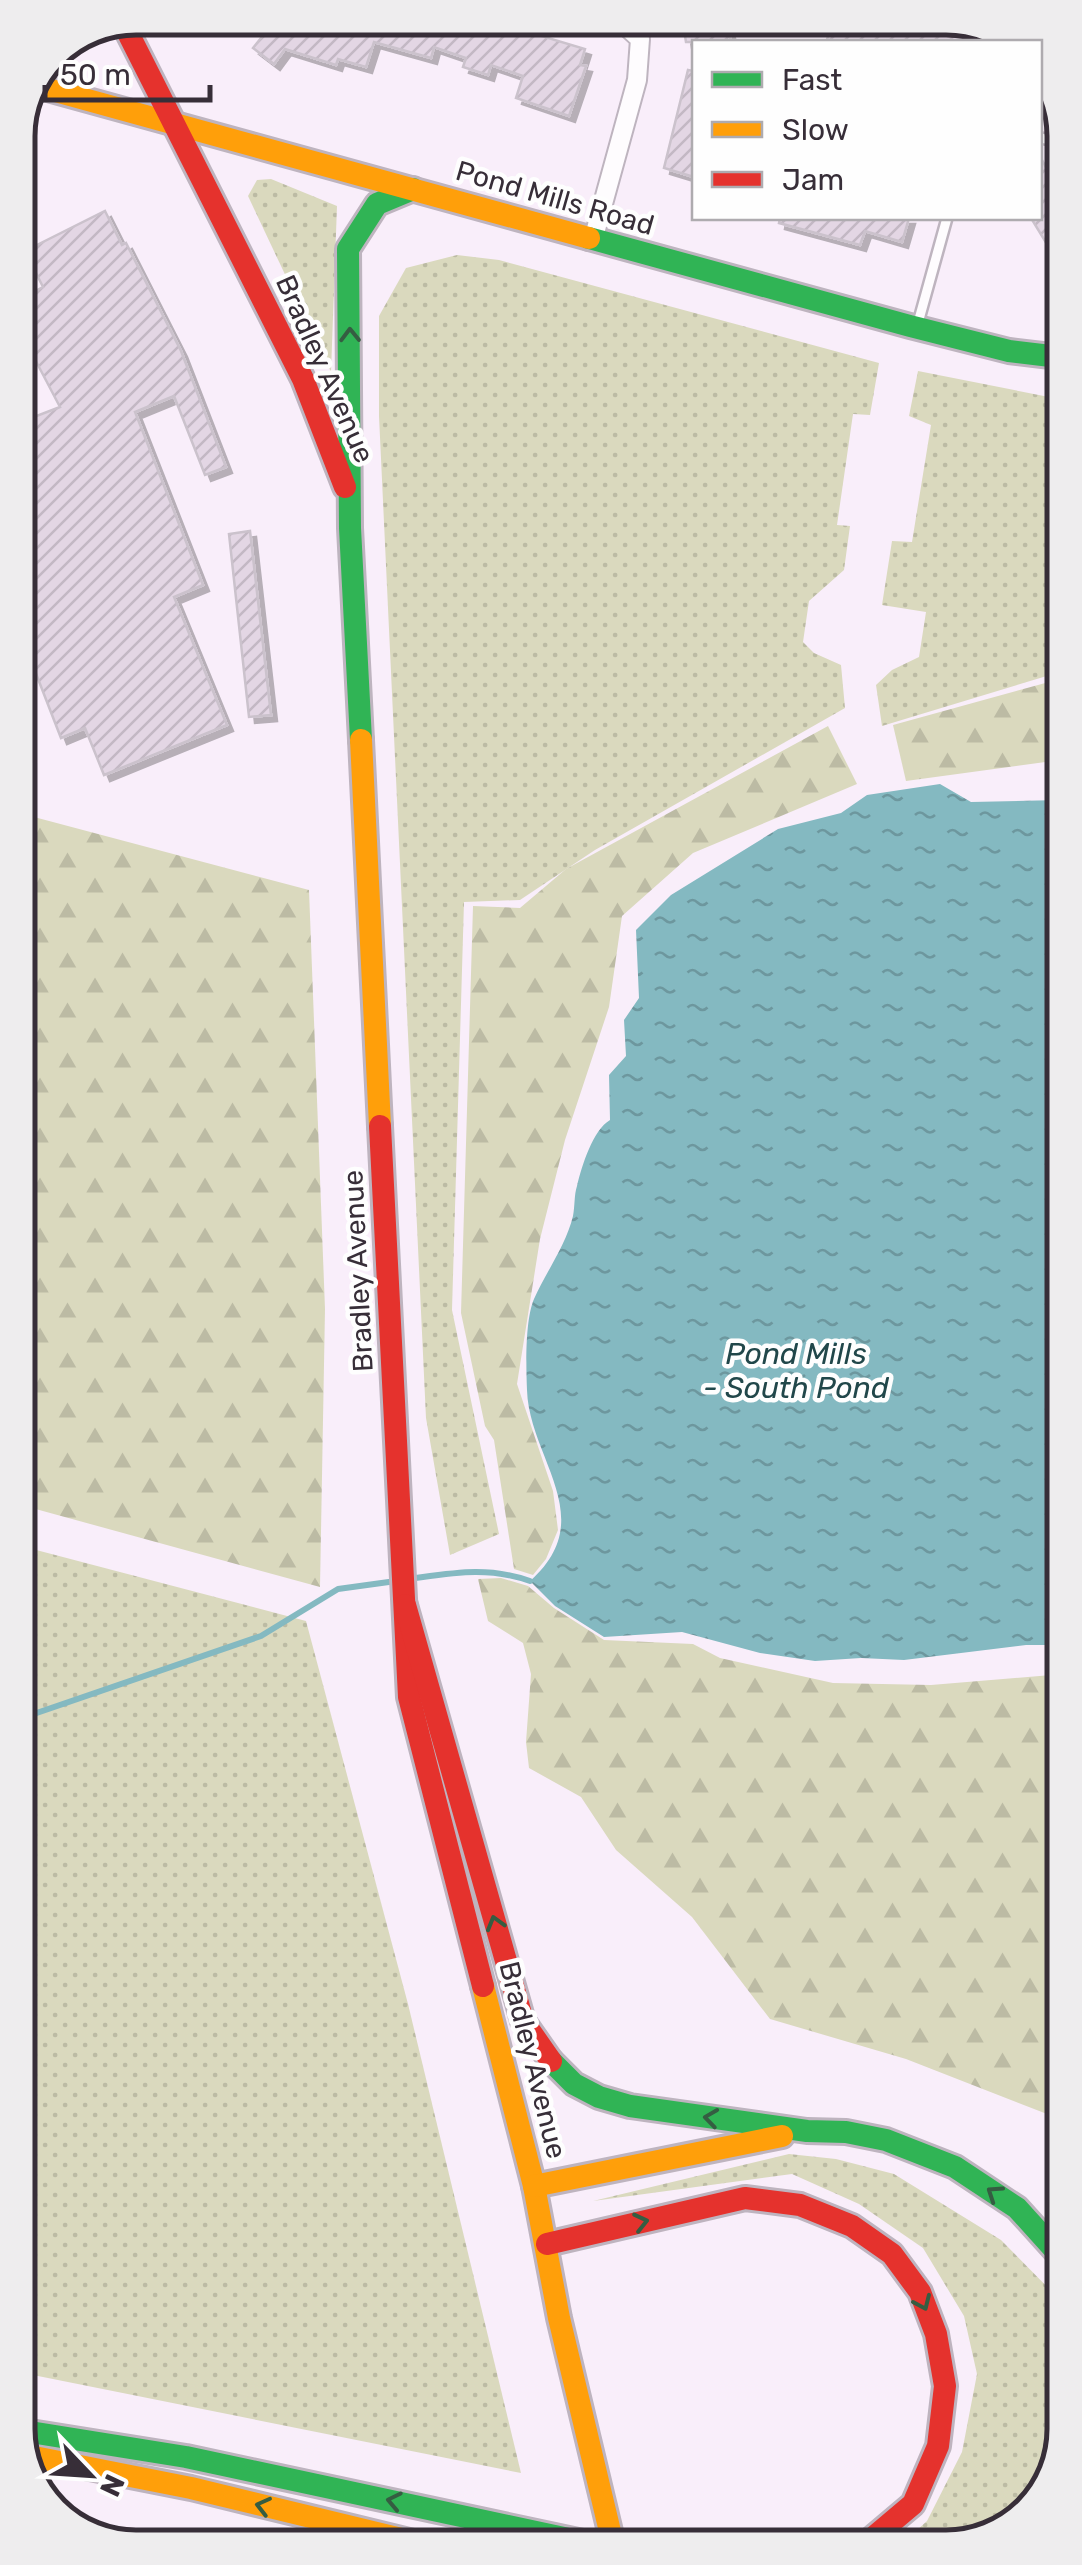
<svg xmlns="http://www.w3.org/2000/svg" width="1082" height="2565" font-family="Rubik,sans-serif">
<style>
.grass{fill:url(#grass-dots)}
.forest{fill:url(#forest-firs)}
.water{fill:url(#water-ripples)}
.lines{fill:none;stroke-linecap:round;stroke-linejoin:round}
.stream{stroke:#84b9c1;stroke-width:6}
.building{fill:url(#building-hatch);stroke:#cbc2cc;stroke-width:2.5;filter:url(#shadow)}
.lane-casing{stroke:#beb4bf;stroke-width:14}
.street-casing{stroke:#beb4bf;stroke-width:22}
.fast-casing{stroke:#beb4bf;stroke-width:28}
.slow-casing{stroke:#beb4bf;stroke-width:28}
.jam-casing{stroke:#beb4bf;stroke-width:28}
.lane{stroke:#fefcfe;stroke-width:9}
.street{stroke:#fefcfe;stroke-width:18}
.fast{stroke:#30b455;stroke-width:22}
.slow{stroke:#ff9f0a;stroke-width:22}
.jam{stroke:#e5322d;stroke-width:22}
.oneway{stroke:#355d42}
.labels{text-anchor:middle;dominant-baseline:central;stroke-width:9;stroke-linejoin:round;paint-order:stroke}
.street-label{font-size:28px;fill:#372e38;stroke:#fefefe}
.water-label{font-size:30px;font-style:italic;fill:#21474a;stroke:#fefefe}
.rim{fill:none;stroke:#372e38;stroke-width:5}
</style>
<defs>
<pattern id="grass-dots" width="8" height="8" patternUnits="userSpaceOnUse" patternTransform="scale(2.5)"><rect width="8" height="8" fill="#dad9be"/><path d="M2 2h.1M6 6h.1" fill="none" stroke="#bcbba4" stroke-width="1.8" stroke-linecap="round"/></pattern>
<pattern id="forest-firs" width="22" height="20" patternUnits="userSpaceOnUse" patternTransform="scale(2.5)"><rect width="22" height="20" fill="#dad9be"/><path d="M5 1l3.5 6h-7zM16 11l3.5 6h-7z" fill="#bcbba4"/></pattern>
<pattern id="water-ripples" width="26" height="14" patternUnits="userSpaceOnUse" patternTransform="scale(2.5)"><rect width="26" height="14" fill="#84b9c1"/><path d="M2 4q2-2 4 0t4 0M15 11q2-2 4 0t4 0" fill="none" stroke="#6d979e"/></pattern>
<pattern id="building-hatch" width="6" height="6" patternUnits="userSpaceOnUse" patternTransform="scale(2.5)"><rect width="6" height="6" fill="#e3d6e4"/><path d="M-1 1l2-2M0 6l6-6M5 7l2-2" fill="none" stroke="#c3b8c4"/></pattern>
<filter id="shadow"><feDropShadow dx="6" dy="6" stdDeviation="0" flood-color="#0004"/></filter>
</defs>
<rect width="100%" height="100%" fill="#f9eefa"/>
<g class="grass">
<path d="M271,179L337,206L331,372L248,196L257,180Z"/>
<path d="M457,255L499,260L879,363L870,415L853,414L837,525L850,526L844,570L809,601L803,642L814,653L841,665L845,708L595,850L520,900L464,902L452,1310L499,1534L450,1555L426,1418L379,416V316L406,268Z"/>
<path d="M918,371L1059,399L1060,672L882,726L876,685L892,670L919,657L926,612L882,605L892,541L912,542L931,425L909,416Z"/>
<path d="M21,1546L306,1621L408,2004L521,2473L23,2373Z"/>
<path d="M789,2154L836,2159L894,2174L1001,2240L1064,2304V2429L1040,2501L983,2541L904,2542L927,2521L962,2452L977,2374L964,2316L923,2248L859,2204L792,2174L593,2201Z"/>
</g>
<g class="forest">
<path d="M1060,679V760L906,781L893,725Z"/>
<path d="M828,726L857,784L693,853L622,916L609,1007L565,1140L540,1239L517,1384L553,1491L558,1530L546,1559L533,1575L514,1569L494,1440L485,1426L461,1313L473,906L520,908L566,869Z"/>
<path d="M19,813L309,890L325,1309L320,1587L21,1505Z"/>
<path d="M501,1578L528,1586L554,1608L604,1640L693,1644L720,1658L833,1683L931,1685L1063,1674L1064,2127L1047,2114L906,2059L770,2019L692,1917L616,1850L581,1797L529,1768L526,1742L531,1674L523,1643L488,1621L478,1579Z"/>
</g>
<path class="water" d="M940,784L971,802L1060,800L1062,1645H1026L904,1660L861,1658L815,1661L760,1653L682,1632L604,1637L555,1606L530,1581C601,1518 529,1459 527,1390C526,1366 525,1320 534,1299C546,1272 566,1245 573,1216C575,1206 574,1195 577,1186C582,1165 593,1130 610,1120L609,1075L626,1056L624,1020L639,998L636,930L671,895L778,829L841,813L867,795Z"/>
<g class="lines">
<g class="stream">
<path d="M409,1579C453,1573 487,1566 530,1581"/>
<path d="M22,1718L261,1636L338,1589L396,1581"/>
</g>
</g>
<g class="building">
<path d="M277,18H482L585,49L580,65L586,66L569,116L516,98L523,76L491,65L488,75L463,67L466,58L434,47L431,58L374,42L366,67L338,59L336,65L285,49L274,64L253,48Z"/>
<path d="M682,18H726L731,42H686Z"/>
<path d="M835,18H954L1007,38L1006,42H826Z"/>
<path d="M688,70L694,71V177L664,168Z"/>
<path d="M1040,72L1058,99V133L1040,101Z"/>
<path d="M1040,156L1059,193V264L1031,218H1040Z"/>
<path d="M105,211L122,245L126,243L181,351L226,467L205,475L174,396L135,412L203,585L174,597L227,725L104,775L85,728L61,738L28,653L19,657L18,423L60,407L18,327V300L43,287L25,251Z"/>
<path d="M780,218H909L902,242L865,231L860,245L779,223Z"/>
<path d="M250,531L271,715L249,717L229,534Z"/>
</g>
<g class="lines">
<g class="lane-casing">
<g id="lane">
<path d="M1014,42L1015,41"/>
<path d="M1040,138L1058,141"/>
<path d="M918,323L947,218"/>
</g>
</g>
<g class="street-casing">
<path id="street" d="M593,240L637,80L640,39L617,18"/>
</g>
<g class="fast-casing">
<g id="fast">
<path d="M589,238L910,326L1009,351L1059,357"/>
<path d="M361,740L350,528L348,249L377,204L413,189"/>
<path d="M551,2061L574,2084L599,2097L630,2106L807,2131L846,2132L886,2140L955,2167L1017,2208L1064,2260"/>
<path d="M24,2431L186,2457L592,2544"/>
</g>
</g>
<g class="slow-casing">
<g id="slow">
<path d="M37,86L589,238"/>
<path d="M361,740L380,1126"/>
<path d="M483,1986L534,2186L559,2318L613,2544"/>
<path d="M534,2186L782,2136"/>
<path d="M24,2455L191,2488L426,2545"/>
</g>
</g>
<g class="jam-casing">
<g id="jam">
<path d="M123,23L303,379L345,487"/>
<path d="M380,1126L409,1697L483,1986"/>
<path d="M405,1605L523,2021L551,2061"/>
<path d="M547,2244L745,2198L800,2205L852,2226L892,2254L920,2292L936,2334L945,2386L938,2446L913,2504L868,2542"/>
</g>
</g>
<use href="#lane" class="lane"/>
<use href="#street" class="street"/>
<use href="#fast" class="fast"/>
<use href="#slow" class="slow"/>
<use href="#jam" class="jam"/>
</g>
<defs><path id="oneway-chevron" d="M-2-3.5L2.5 0L-2 3.5" fill="none" stroke-width="1.6" stroke-linecap="round" stroke-linejoin="round" transform="scale(2.5)"/></defs>
<g class="oneway">
<use href="#oneway-chevron" transform="translate(350 335) rotate(-91)"/>
<use href="#oneway-chevron" transform="translate(495 1923) rotate(-106)"/>
<use href="#oneway-chevron" transform="translate(711 2118) rotate(-172)"/>
<use href="#oneway-chevron" transform="translate(994 2193) rotate(-146)"/>
<use href="#oneway-chevron" transform="translate(641 2222) rotate(-13)"/>
<use href="#oneway-chevron" transform="translate(923 2303) rotate(66)"/>
<use href="#oneway-chevron" transform="translate(394 2501) rotate(-168)"/>
<use href="#oneway-chevron" transform="translate(263 2506) rotate(-166)"/>
</g>
<g class="labels">
<g class="street-label">
<text transform="translate(555 198) rotate(16)">Pond Mills Road</text>
<text transform="translate(325 369) rotate(66)">Bradley Avenue</text>
<text transform="translate(358 1271) rotate(-93)">Bradley Avenue</text>
<text transform="translate(533 2060) rotate(76)">Bradley Avenue</text>
</g>
<g class="water-label">
<text x="796" y="1354">Pond Mills<tspan x="796" dy="34">- South Pond</tspan></text>
</g>
</g>
<path d="M0 0H1082V2565H0ZM136 35H946A101 101 0 0 1 1047 136V2429A101 101 0 0 1 946 2530H136A101 101 0 0 1 35 2429V136A101 101 0 0 1 136 35Z" fill="#eeedee" fill-rule="evenodd"/>
<path class="rim" d="M136 35H946A101 101 0 0 1 1047 136V2429A101 101 0 0 1 946 2530H136A101 101 0 0 1 35 2429V136A101 101 0 0 1 136 35Z"/>
<rect x="692" y="40" width="350" height="180" fill="#fefefe" stroke="#aeabaf" stroke-width="2.5"/>
<rect x="712" y="72" width="50" height="15" fill="#30b455" stroke="#aeabaf" stroke-width="2.5"/>
<text x="782" y="90" font-size="30" fill="#372e38">Fast</text>
<rect x="712" y="122" width="50" height="15" fill="#ff9f0a" stroke="#aeabaf" stroke-width="2.5"/>
<text x="782" y="140" font-size="30" fill="#372e38">Slow</text>
<rect x="712" y="172" width="50" height="15" fill="#e5322d" stroke="#aeabaf" stroke-width="2.5"/>
<text x="782" y="190" font-size="30" fill="#372e38">Jam</text>
<g transform="translate(90 2475) rotate(115)" stroke="#fefefe" stroke-width="8" paint-order="stroke">
<path d="M0-8L18 38L0 25L-18 38Z" fill="#372e38"/>
<text y="-15" font-size="28" font-weight="bold" text-anchor="middle" fill="#372e38">N</text>
</g>
<path d="M45 85v15h165v-15" fill="none" stroke="#372e38" stroke-width="5"/>
<text x="60" y="85" font-size="30" fill="#372e38" stroke="#fefefe" stroke-width="8" paint-order="stroke">50 m</text>
</svg>
